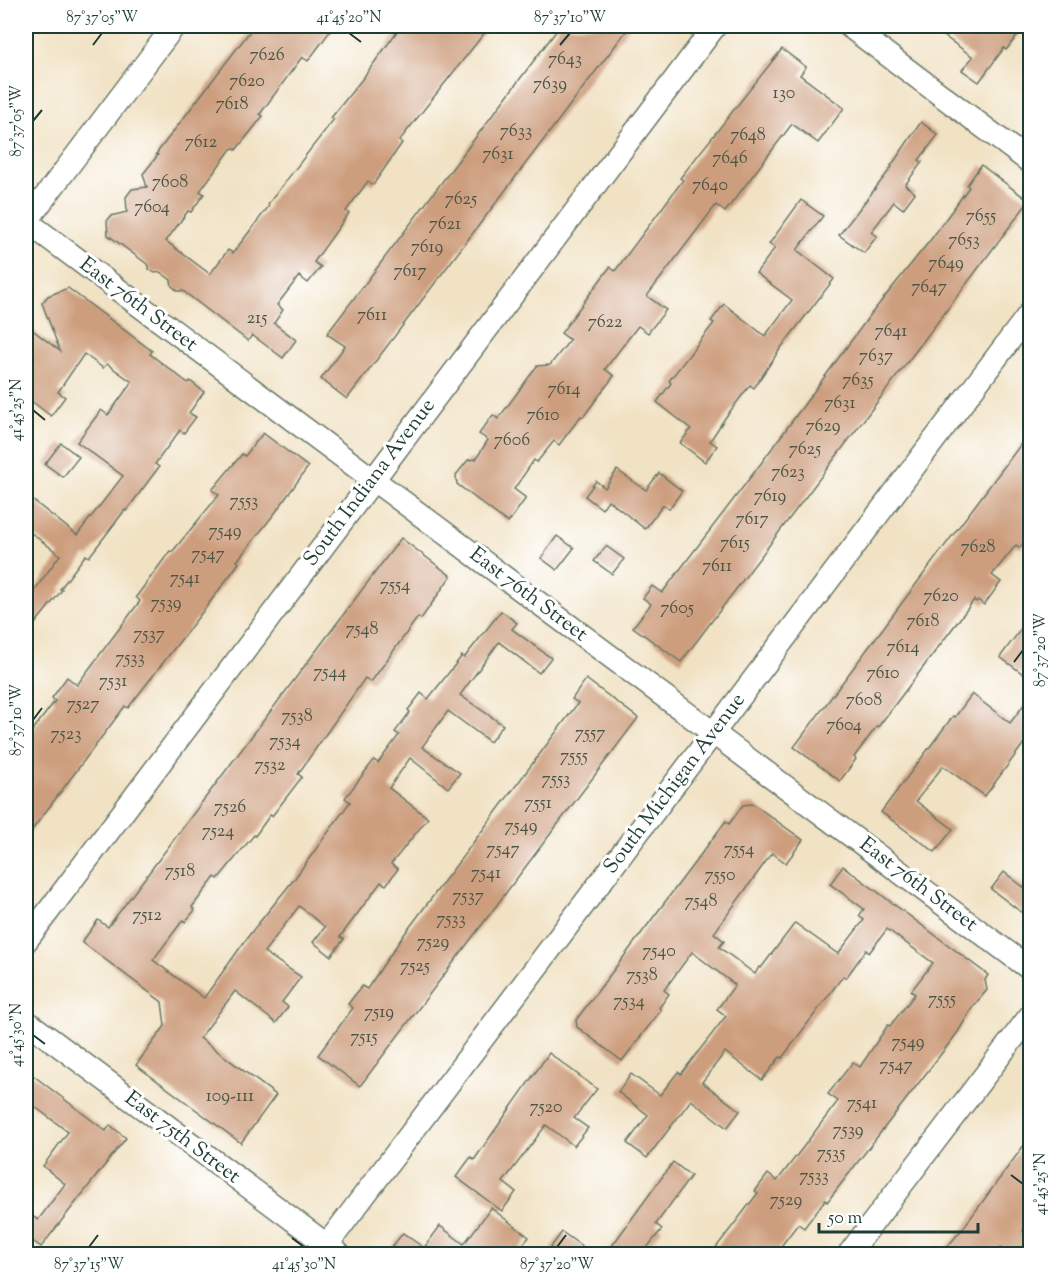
<svg xmlns="http://www.w3.org/2000/svg" width="1056" height="1280" font-family="'Sorts Mill Goudy',serif">
<style>
.building{fill:#cd9e7e}
.lines{fill:none;stroke-linecap:round;stroke-linejoin:round}
.minor-casing{stroke:#687766;stroke-width:25}
.minor{stroke:#fff;stroke-width:22}
.ticks{fill:none;stroke:#1f3d34;stroke-width:2}
.labels{text-anchor:middle;dominant-baseline:central;stroke-width:6;stroke-linejoin:round;paint-order:stroke}
.number-label{font-size:18px;fill:#4a5546}
.street-label{font-size:21px;fill:#1f3d34;stroke:#fff}
.neatline{fill:none;stroke:#1f3d34;stroke-width:2}
.ticks-label{font-size:15px;text-anchor:middle;fill:#1f3d34}
</style>
<rect width="100%" height="100%" fill="#fff"/>
<filter id="ink" filterUnits="userSpaceOnUse"><feTurbulence type="fractalNoise" baseFrequency=".0167" numOctaves="2"/><feDisplacementMap in="SourceGraphic" scale="12" xChannelSelector="R" yChannelSelector="G"/><feConvolveMatrix kernelMatrix="1 2 1 2 8 2 1 2 1" color-interpolation-filters="sRGB"/></filter>
<filter id="wash" filterUnits="userSpaceOnUse"><feTurbulence type="fractalNoise" baseFrequency=".008" numOctaves="4" result="noise"/><feDisplacementMap in="SourceGraphic" scale="24" xChannelSelector="R" yChannelSelector="G"/><feGaussianBlur stdDeviation="1.35" result="paint"/><feColorMatrix in="noise" values="0 0 0 0 0 0 0 0 0 0 0 0 0 0 0 0 0 1.4 0 .05"/><feComposite in="paint" operator="in"/></filter>
<g filter="url(#wash)">
<rect width="100%" height="100%" fill="#f1e2c4"/>
<g id="blocks">
<g class="building">
<path d="M254,26H334L308,61L302,57L260,114L263,116L236,150L233,148L231,149L200,191L204,194L191,212L188,211L166,241L210,274L228,250L233,253L269,206L268,204L334,119L331,118L363,78L401,26H490L399,141L402,143L373,185L368,181L346,211L349,213L314,262L321,267L308,283L299,276L277,305L283,310L274,323L296,340L283,358L252,335L248,341L183,291H178L172,286L171,280L160,272L155,273L149,269L147,264L108,235L107,221L111,216L127,212L126,197L132,189L147,187L143,174L158,155L156,154Z"/>
<path d="M560,26H630L347,399L321,379L345,346L327,334Z"/>
<path d="M930,26H1025L1006,50L1004,48L979,82L962,70L973,57Z"/>
<path d="M782,49L806,67L800,75L844,108L818,143L792,124L725,212L716,205L647,296L666,310L648,333L638,326L605,369L614,376L583,417L581,416L559,445L554,441L537,462L534,460L514,489L526,498L508,523L457,484L456,475L468,460L476,459L488,440L479,434L493,415L498,419L537,366L550,365L570,340L561,333L592,291L610,267L615,271L683,180L680,178Z"/>
<path d="M921,122L938,135L919,160L922,162L905,185L915,193L903,209L894,202L871,232L877,236L864,253L839,235L892,167L891,166Z"/>
<path d="M981,165L1029,201L681,662L633,627L651,604L643,598L652,586L662,593L756,470L871,314L932,238L969,187L967,185Z"/>
<path d="M801,200L823,216L797,250L834,279L780,349L754,388L750,385L725,418L710,441L717,446L705,462L680,443L691,429L657,402L671,383L669,381L714,323L711,321L724,304L765,336L792,300L756,273L775,248L769,244Z"/>
<path d="M68,288L152,351L150,354L188,383L190,381L204,392L189,413L196,417L184,433L180,430L155,464L159,467L126,511L125,510L89,557L86,555L84,557L60,589L62,590L26,635V602L60,555L26,529V495L77,535L123,476L77,442L101,410L108,415L132,382L107,364L103,368L84,354L58,392L65,397L51,416L26,397V325L60,351L42,303L48,296Z"/>
<path d="M1030,432V533L1020,548L1016,545L992,575L1001,582L984,605L978,600L976,602L974,600L878,727L877,726L854,757L856,759L840,781L794,747Z"/>
<path d="M263,433L308,467L275,513L237,561L239,563L207,606L128,708L125,706L26,838V739L55,701L52,698L67,677L77,685L140,601L136,597L170,551L172,552L219,495L212,490L242,454L245,456Z"/>
<path d="M61,443L79,457L63,477L45,464Z"/>
<path d="M617,470L646,490L659,473L682,491L669,509L663,505L645,529L608,500L602,509L585,496L596,481L605,488Z"/>
<path d="M557,536L574,548L557,570L541,558Z"/>
<path d="M401,538L451,576L421,619L418,617L371,682L365,678L298,774L302,777L272,816L270,815L255,836L254,835L218,879L215,877L192,907L195,910L185,922L183,920L153,960L204,998L250,934L295,878L350,802L345,798L374,760L378,763L399,735L395,732L410,712L408,710L421,693L428,699L462,656L464,658L501,611L517,623L512,629L551,658L539,673L499,642L460,695L503,725L490,742L448,711L422,747L460,773L448,788L410,758L389,788L428,818L391,864L398,869L386,885L381,882L340,937L344,939L331,956L313,942L325,927L299,906L264,952L301,977L282,1002L288,1007L276,1023L235,991L200,1038L276,1095L241,1143L136,1065L165,1026L162,1002L82,942L98,920L108,927Z"/>
<path d="M606,546L624,559L612,574L594,561Z"/>
<path d="M1030,617V679L1000,657Z"/>
<path d="M586,679L638,718L360,1086L318,1055L353,1008L348,1004L362,986L367,989L403,936L578,703L572,699Z"/>
<path d="M972,694L1010,723L1030,697V735L985,796L943,766L916,801L953,829L935,852L881,812L953,716L955,717Z"/>
<path d="M753,804L803,840L786,863L772,853L714,933L724,941L719,947L755,974L759,967L761,968L795,923L838,954L864,920L859,916L864,909L830,884L843,866L988,975L985,980L987,990L972,1008L958,1032L827,1202L825,1200L804,1228L798,1224L775,1254H711L758,1193L755,1191L768,1174L777,1181L804,1146L838,1101L828,1094L853,1062L860,1067L888,1025L890,1026L915,994L911,991L933,963L887,929L869,953L866,950L846,978L843,976L782,1058L780,1057L762,1080L725,1052L702,1082L740,1111L727,1128L691,1100L647,1158L627,1143L648,1115L618,1092L631,1074L660,1095L678,1072L681,1074L726,1016L717,1009L735,985L692,952L664,990L669,994L659,1008L661,1010L622,1061L577,1027L576,1020L726,821L729,824L743,805Z"/>
<path d="M1004,872L1030,892V919L991,889Z"/>
<path d="M549,1053L597,1089L574,1118L588,1128L574,1146L546,1125L503,1182L516,1192L502,1211L456,1177L471,1157L474,1160Z"/>
<path d="M26,1070L106,1131L110,1125L126,1138L41,1247L26,1236V1229L34,1217L38,1220L65,1184L43,1166L68,1132L26,1100Z"/>
<path d="M1030,1137V1221L1023,1231L1030,1238L1018,1254H1012L1001,1247L996,1254H941L964,1227Z"/>
<path d="M673,1162L691,1176L656,1224L662,1229L642,1254H606Z"/>
<path d="M491,1208L529,1237L515,1254H386L403,1233L424,1248L440,1226L464,1244Z"/>
<path d="M562,1232L593,1254H560L550,1248Z"/>
</g>
</g>
</g>
<g filter="url(#ink)">
<use href="#blocks" fill-opacity="0" stroke="#687766" stroke-width="1.5"/>
<g class="lines">
<g class="minor-casing">
<g id="minor">
<path d="M849,26L1030,162"/>
<path d="M26,221L1030,969"/>
<path d="M26,222L174,26"/>
<path d="M26,941L715,26"/>
<path d="M26,1021L339,1254"/>
<path d="M320,1254L1030,313"/>
<path d="M849,1254L1030,1016"/>
</g>
</g>
<use href="#minor" class="minor"/>
</g>
</g>
<path class="ticks" d="M349,33L361,42M93,45L102,33M560,45L570,33M33,121L42,110M33,410L45,420M1014,662L1023,650M33,720L42,708M33,1035L45,1044M1011,1175L1023,1184M292,1238L304,1247M89,1247L98,1235M557,1247L566,1235"/>
<g class="labels">
<g class="number-label">
<text x="267" y="56">7626</text>
<text x="565" y="60">7643</text>
<text x="247" y="82">7620</text>
<text x="550" y="85">7639</text>
<text x="784" y="94">130</text>
<text x="232" y="105">7618</text>
<text x="516" y="132">7633</text>
<text x="748" y="136">7648</text>
<text x="201" y="143">7612</text>
<text x="498" y="155">7631</text>
<text x="730" y="159">7646</text>
<text x="170" y="183">7608</text>
<text x="710" y="186">7640</text>
<text x="461" y="200">7625</text>
<text x="152" y="208">7604</text>
<text x="981" y="217">7655</text>
<text x="445" y="225">7621</text>
<text x="964" y="241">7653</text>
<text x="427" y="248">7619</text>
<text x="946" y="264">7649</text>
<text x="410" y="272">7617</text>
<text x="929" y="288">7647</text>
<text x="372" y="316">7611</text>
<text x="257" y="319">215</text>
<text x="605" y="323">7622</text>
<text x="891" y="332">7641</text>
<text x="876" y="357">7637</text>
<text x="858" y="381">7635</text>
<text x="564" y="390">7614</text>
<text x="840" y="404">7631</text>
<text x="543" y="416">7610</text>
<text x="823" y="427">7629</text>
<text x="512" y="441">7606</text>
<text x="805" y="450">7625</text>
<text x="788" y="473">7623</text>
<text x="770" y="497">7619</text>
<text x="244" y="502">7553</text>
<text x="752" y="520">7617</text>
<text x="225" y="532">7549</text>
<text x="735" y="544">7615</text>
<text x="978" y="548">7628</text>
<text x="208" y="555">7547</text>
<text x="717" y="567">7611</text>
<text x="185" y="579">7541</text>
<text x="395" y="586">7554</text>
<text x="941" y="597">7620</text>
<text x="166" y="604">7539</text>
<text x="677" y="609">7605</text>
<text x="923" y="622">7618</text>
<text x="362" y="630">7548</text>
<text x="149" y="635">7537</text>
<text x="903" y="648">7614</text>
<text x="130" y="659">7533</text>
<text x="330" y="673">7544</text>
<text x="883" y="674">7610</text>
<text x="113" y="682">7531</text>
<text x="864" y="701">7608</text>
<text x="83" y="705">7527</text>
<text x="297" y="717">7538</text>
<text x="844" y="726">7604</text>
<text x="590" y="734">7557</text>
<text x="66" y="735">7523</text>
<text x="285" y="742">7534</text>
<text x="574" y="757">7555</text>
<text x="270" y="766">7532</text>
<text x="556" y="780">7553</text>
<text x="538" y="804">7551</text>
<text x="230" y="808">7526</text>
<text x="521" y="827">7549</text>
<text x="218" y="832">7524</text>
<text x="503" y="850">7547</text>
<text x="739" y="850">7554</text>
<text x="180" y="872">7518</text>
<text x="486" y="874">7541</text>
<text x="720" y="876">7550</text>
<text x="468" y="897">7537</text>
<text x="701" y="902">7548</text>
<text x="147" y="916">7512</text>
<text x="451" y="920">7533</text>
<text x="433" y="943">7529</text>
<text x="659" y="952">7540</text>
<text x="415" y="967">7525</text>
<text x="642" y="976">7538</text>
<text x="942" y="1000">7555</text>
<text x="629" y="1002">7534</text>
<text x="379" y="1013">7519</text>
<text x="364" y="1038">7515</text>
<text x="908" y="1043">7549</text>
<text x="896" y="1066">7547</text>
<text x="230" y="1097">109-111</text>
<text x="862" y="1104">7541</text>
<text x="546" y="1108">7520</text>
<text x="848" y="1131">7539</text>
<text x="831" y="1154">7535</text>
<text x="814" y="1177">7533</text>
<text x="786" y="1201">7529</text>
</g>
<g class="street-label">
<text transform="translate(138 305) rotate(37)">East 76th Street</text>
<text transform="translate(370 483) rotate(-53)">South Indiana Avenue</text>
<text transform="translate(528 595) rotate(37)">East 76th Street</text>
<text transform="translate(675 784) rotate(-53)">South Michigan Avenue</text>
<text transform="translate(918 885) rotate(37)">East 76th Street</text>
<text transform="translate(182 1138) rotate(37)">East 75th Street</text>
</g>
</g>
<rect width="1056" height="1280" fill="none" stroke="#fff" stroke-width="66"/>
<path d="M819 1223v9h159v-9" fill="none" stroke="#1f3d34" stroke-width="3"/>
<text x="828" y="1223" font-size="18" fill="#1f3d34" stroke="#ffffff" stroke-width="4.5" paint-order="stroke">50 m</text>
<rect x="33" y="33" width="990" height="1214" class="neatline"/>
<g class="ticks-label">
<text x="102" y="22">87°37'05"W</text>
<text x="349" y="22">41°45'20"N</text>
<text x="570" y="22">87°37'10"W</text>
<text transform="translate(16 121) rotate(-90)" y="5">87°37'05"W</text>
<text transform="translate(16 410) rotate(-90)" y="5">41°45'25"N</text>
<text transform="translate(1040 650) rotate(-90)" y="5">87°37'20"W</text>
<text transform="translate(16 720) rotate(-90)" y="5">87°37'10"W</text>
<text transform="translate(16 1035) rotate(-90)" y="5">41°45'30"N</text>
<text transform="translate(1040 1184) rotate(-90)" y="5">41°45'25"N</text>
<text x="89" y="1269">87°37'15"W</text>
<text x="304" y="1269">41°45'30"N</text>
<text x="557" y="1269">87°37'20"W</text>
</g>
</svg>
